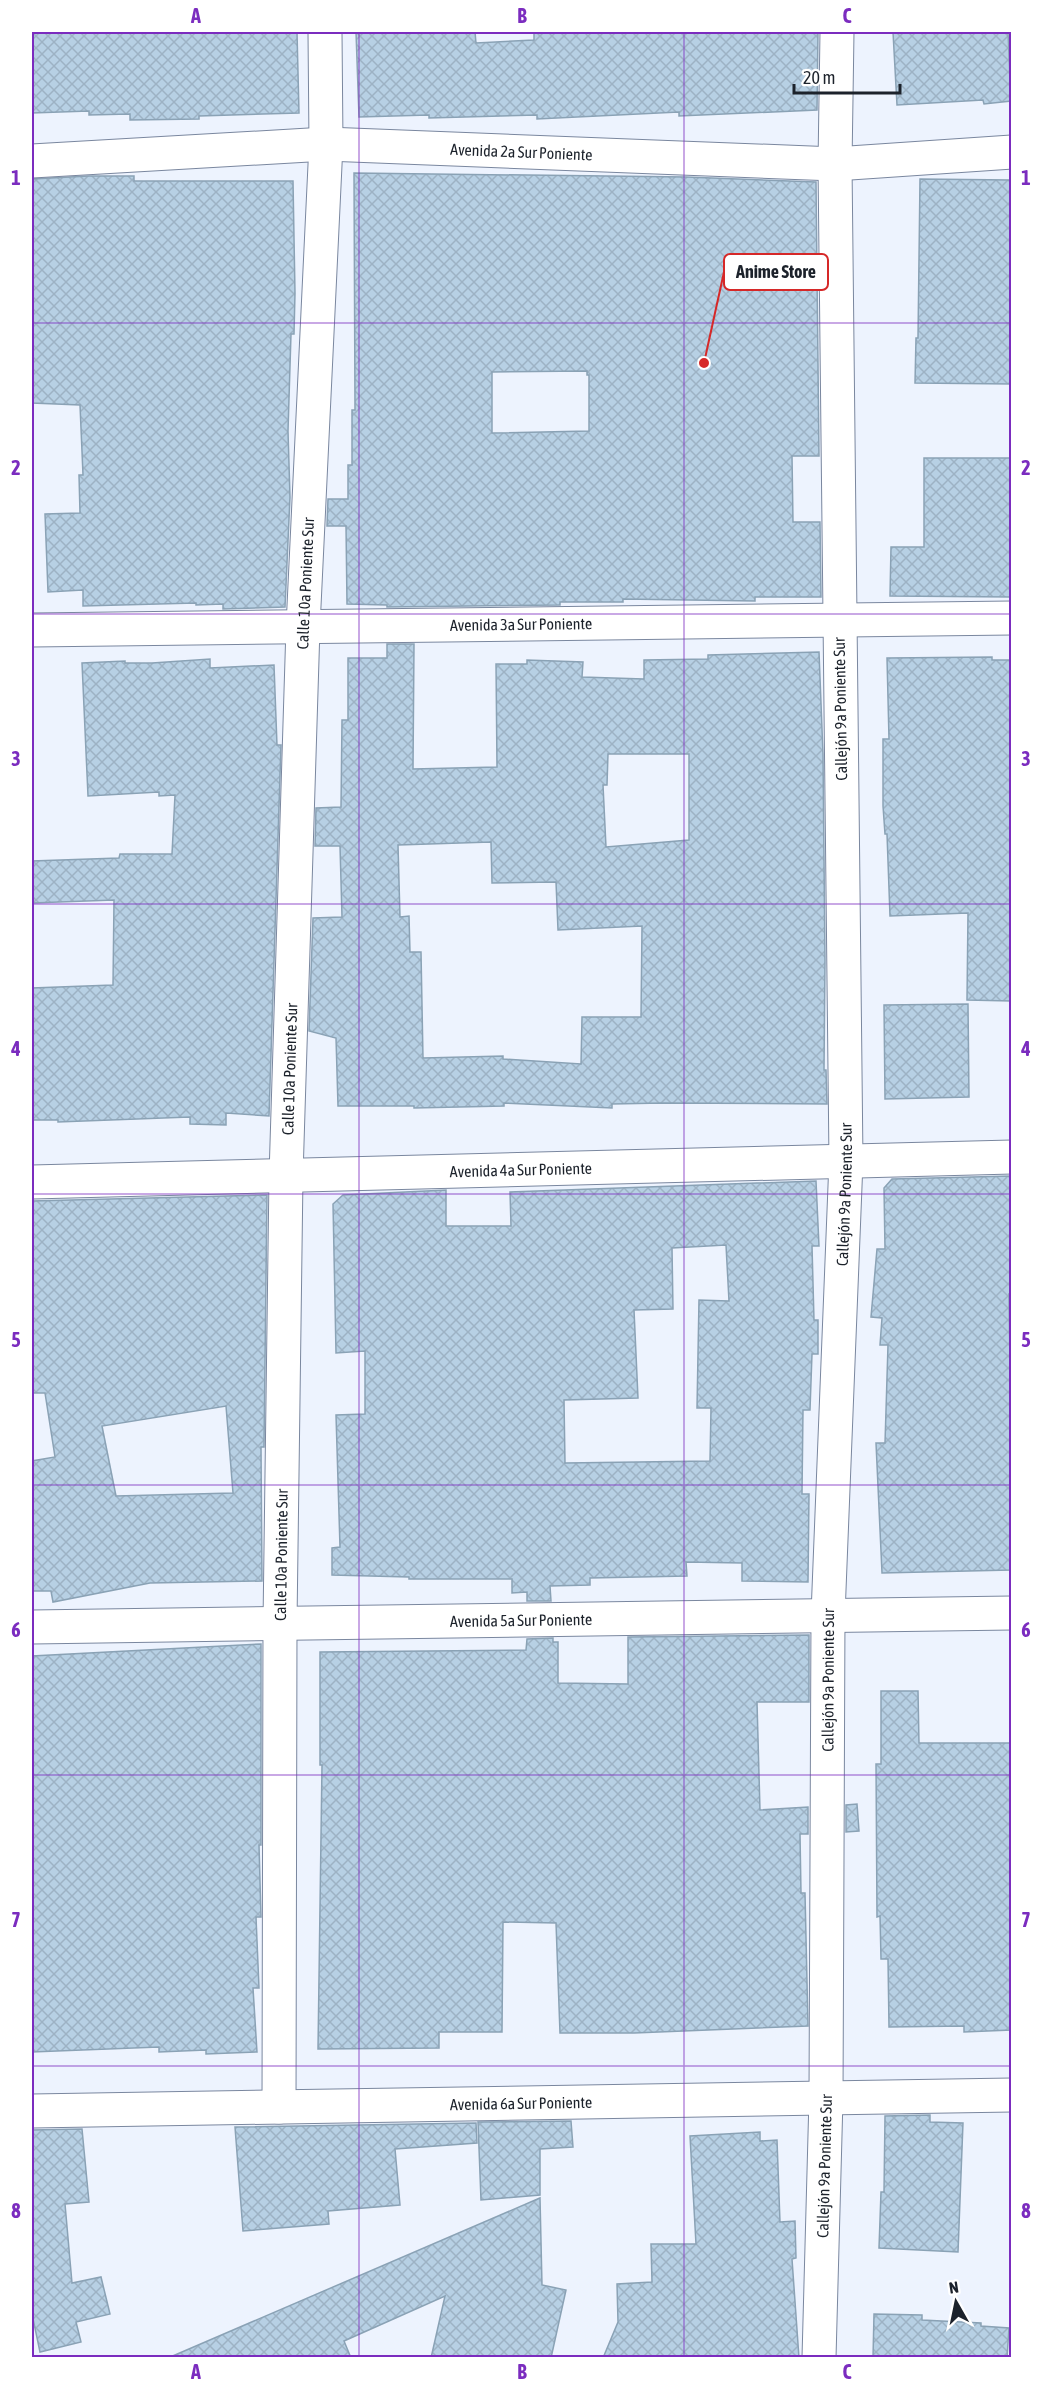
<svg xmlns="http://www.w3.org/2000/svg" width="1043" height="2389" font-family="'Asap Condensed',sans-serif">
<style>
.building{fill:url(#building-cross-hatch);stroke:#8aa2b5;stroke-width:1.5;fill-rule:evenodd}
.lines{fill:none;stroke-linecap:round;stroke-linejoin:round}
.street-casing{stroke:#7a879f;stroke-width:35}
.street{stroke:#fff;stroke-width:33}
.grid{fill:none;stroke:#7b2cbf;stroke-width:1.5;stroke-opacity:0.55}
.labels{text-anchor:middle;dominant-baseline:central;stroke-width:5;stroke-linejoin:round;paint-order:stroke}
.street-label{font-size:16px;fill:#1c222b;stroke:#fff}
.leader{fill:none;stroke:#d62828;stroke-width:2}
.callout-dot{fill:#d62828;stroke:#fff;stroke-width:2}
.callout{fill:#fff;stroke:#d62828;stroke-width:2}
.callout-label{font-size:18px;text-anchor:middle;font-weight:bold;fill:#1c222b}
.neatline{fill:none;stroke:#7b2cbf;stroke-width:2}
.grid-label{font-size:20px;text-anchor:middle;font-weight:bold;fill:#7b2cbf}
</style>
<defs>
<pattern id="building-cross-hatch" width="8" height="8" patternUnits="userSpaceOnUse" patternTransform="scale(1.5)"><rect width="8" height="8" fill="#b7d0e4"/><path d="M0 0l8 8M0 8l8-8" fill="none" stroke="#9db2c4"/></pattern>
</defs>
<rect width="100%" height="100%" fill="#edf3fe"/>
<g class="building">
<path d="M32,32H297L299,113L199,116V119L130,120V114L89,115V111L32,113Z"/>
<path d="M356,32H475L476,43L534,40V32H818L817,110L679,116V112L537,119V115L429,118V115L359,117Z"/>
<path d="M893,32H1008L1011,101L984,104L983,100L897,105Z"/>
<path d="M354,173L686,177L816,182L819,456H792L793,522H820L821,597H755V601L623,599V602H560V605L387,607V605L347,604L346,526H327L328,499H348V465H352V410H355ZM587,371V375H589V431L492,433V372Z"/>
<path d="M89,176H134V181H293L295,293L294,334H291L288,431L290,497L285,607L223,609V604L196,605V603L83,606V590L48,592L45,514L80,513L79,475H83L80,405L32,403V179Z"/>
<path d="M920,179L1011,180V384L915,383L916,338H918Z"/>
<path d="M924,458H1011V597L890,596L891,547H924Z"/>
<path d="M387,644H414L413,769L497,767L496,664H527V660L583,662L582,677L644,679V660L708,659V655L819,652L823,754L825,961L824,1070H826L827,1104L663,1103L612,1104V1108L504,1103V1106L414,1108V1106H338L336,1038L309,1031L313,918L342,917L340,846H315L316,808L341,807L342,720H348V658H387ZM608,754H689V840L606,847L603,785H607ZM491,842L492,883L556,882L558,930L642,926L641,1017H582L581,1064L503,1059V1056L423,1058L421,952H410L409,916L400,917L398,845Z"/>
<path d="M992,657V660H1011V1001L967,1000L968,913L890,916L887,834H885L883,806V739H889L887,658Z"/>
<path d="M210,659V668L274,665L277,745H281L269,1116L226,1113V1125L190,1124V1117L58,1122V1120H32V988L113,985L114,900L32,903V861L119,858L120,854H172L175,795L159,796V792L88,796L82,663L125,661V663H152Z"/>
<path d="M968,1004L969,1097L885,1099L884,1005Z"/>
<path d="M1011,1176V1294H1009L1010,1362H1011V1570L882,1573L876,1443H885L888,1345H880L882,1318L871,1317L877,1249H885L884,1188L892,1179Z"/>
<path d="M816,1181L819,1246H812L814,1320H818V1354H812L810,1410H803L802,1494H809L808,1582L742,1581V1563L686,1562L687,1576L590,1578V1585L550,1586L551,1601H527V1592L512,1593V1579H409V1577L332,1575V1548L340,1547L336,1415L365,1414V1351L336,1353L333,1204L343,1195L446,1190V1226H511L510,1192ZM726,1245L729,1301L699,1300L697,1408H711L710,1461L565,1463L564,1400L638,1398L634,1310L673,1309L672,1248Z"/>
<path d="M267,1195L264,1447H261L262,1581L150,1583L53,1602L51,1591H32V1461L55,1457L45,1393H32V1201ZM226,1406L233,1493L116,1496L102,1426Z"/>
<path d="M809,1635V1702H757L760,1810L808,1807V1834H800L801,1893H805L808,2026L634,2033H560L556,1923L503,1922L502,2032H439V2048L318,2049L322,1765H320V1652L526,1650L527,1639L553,1638V1642H558V1683L628,1684V1637Z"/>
<path d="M261,1644V1845H259L261,1917H256L259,1988H253L257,2052L206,2054V2050L159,2052V2047L32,2052V1656Z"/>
<path d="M881,1691H918L919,1743H1011V2030L964,2032V2026L889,2027L888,1959H881L880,1916L877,1917L876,1764H881Z"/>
<path d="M857,1804L859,1831L846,1832V1805Z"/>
<path d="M930,2115V2122L963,2123L958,2252L879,2248L881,2192H884L885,2116Z"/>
<path d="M571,2121L573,2147L540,2149V2195L481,2200L478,2122Z"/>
<path d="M476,2123L477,2143L395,2149L400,2205L328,2211L329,2224L243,2231L235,2127Z"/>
<path d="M82,2129L89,2202L65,2204L72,2283L101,2277L110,2314L76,2322L81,2342L40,2352L32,2314V2130Z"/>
<path d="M760,2132V2141L777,2140L780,2222L795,2221L796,2258L792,2259L799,2358H603L618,2322L617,2284L652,2282L651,2244H696L690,2136Z"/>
<path d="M540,2198L542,2285L566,2290L551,2358H431L445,2296L344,2341L351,2358H168Z"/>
<path d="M874,2314L922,2315V2320L981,2323V2326L1009,2328L1007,2358H873Z"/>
</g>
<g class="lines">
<g class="street-casing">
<g id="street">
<path id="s1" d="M32,161L326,144L835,164L1012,152"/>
<path id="s2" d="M32,630L1012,618"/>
<path id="s3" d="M32,1182L1012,1157"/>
<path id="s4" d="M32,1627L1012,1613"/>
<path id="s5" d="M279,2107L280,1623L286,1176L303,627L326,144L325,32"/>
<path id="s6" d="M32,2111L1012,2095"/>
<path id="s7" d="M819,2358L826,2098L828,1615L846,1161L835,164L837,32"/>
</g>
</g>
<use href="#street" class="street"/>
</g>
<path class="grid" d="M359,32V2358M684,32V2358M32,323H1012M32,614H1012M32,904H1012M32,1194H1012M32,1485H1012M32,1775H1012M32,2066H1012"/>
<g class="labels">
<g class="street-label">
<text stroke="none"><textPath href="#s1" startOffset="490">Avenida 2a Sur Poniente</textPath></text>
<text stroke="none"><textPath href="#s5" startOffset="1524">Calle 10a Poniente Sur</textPath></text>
<text stroke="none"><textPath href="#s2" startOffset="489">Avenida 3a Sur Poniente</textPath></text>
<text transform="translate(840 709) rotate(-91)">Callejón 9a Poniente Sur</text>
<text stroke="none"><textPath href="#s5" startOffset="1038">Calle 10a Poniente Sur</textPath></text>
<text stroke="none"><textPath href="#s3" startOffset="489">Avenida 4a Sur Poniente</textPath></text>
<text stroke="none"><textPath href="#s7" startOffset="1164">Callejón 9a Poniente Sur</textPath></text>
<text stroke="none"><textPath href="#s5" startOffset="552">Calle 10a Poniente Sur</textPath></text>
<text stroke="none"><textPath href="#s4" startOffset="489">Avenida 5a Sur Poniente</textPath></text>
<text stroke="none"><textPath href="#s7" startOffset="678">Callejón 9a Poniente Sur</textPath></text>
<text stroke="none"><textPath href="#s6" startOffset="489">Avenida 6a Sur Poniente</textPath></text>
<text stroke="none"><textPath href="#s7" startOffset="192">Callejón 9a Poniente Sur</textPath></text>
</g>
</g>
<path class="leader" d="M704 363L724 272"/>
<circle class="callout-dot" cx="704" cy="363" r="6"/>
<rect class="callout" x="724" y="254" width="104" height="36" rx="6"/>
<g class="callout-label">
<text x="776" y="278">Anime Store</text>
</g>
<rect width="1043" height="2389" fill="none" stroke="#ffffff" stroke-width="66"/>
<g transform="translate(956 2302) rotate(351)" stroke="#ffffff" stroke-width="4.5" paint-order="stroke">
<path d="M0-4.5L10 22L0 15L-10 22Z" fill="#1c222b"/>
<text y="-9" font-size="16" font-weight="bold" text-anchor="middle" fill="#1c222b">N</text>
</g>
<path d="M794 84v9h106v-9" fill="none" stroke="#1c222b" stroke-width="3"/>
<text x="803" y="84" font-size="18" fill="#1c222b" stroke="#ffffff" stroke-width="4.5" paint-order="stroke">20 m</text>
<rect x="33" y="33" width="977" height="2323" class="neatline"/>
<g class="grid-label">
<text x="196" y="23">A</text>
<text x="522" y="23">B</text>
<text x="847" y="23">C</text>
<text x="16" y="185">1</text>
<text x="1026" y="185">1</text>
<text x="16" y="475">2</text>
<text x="1026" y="475">2</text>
<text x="16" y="766">3</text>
<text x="1026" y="766">3</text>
<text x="16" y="1056">4</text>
<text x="1026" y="1056">4</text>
<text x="16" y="1347">5</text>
<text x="1026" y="1347">5</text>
<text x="16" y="1637">6</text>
<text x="1026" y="1637">6</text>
<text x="16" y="1927">7</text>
<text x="1026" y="1927">7</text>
<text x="16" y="2218">8</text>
<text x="1026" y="2218">8</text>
<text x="196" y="2379">A</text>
<text x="522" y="2379">B</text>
<text x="847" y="2379">C</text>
</g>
</svg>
